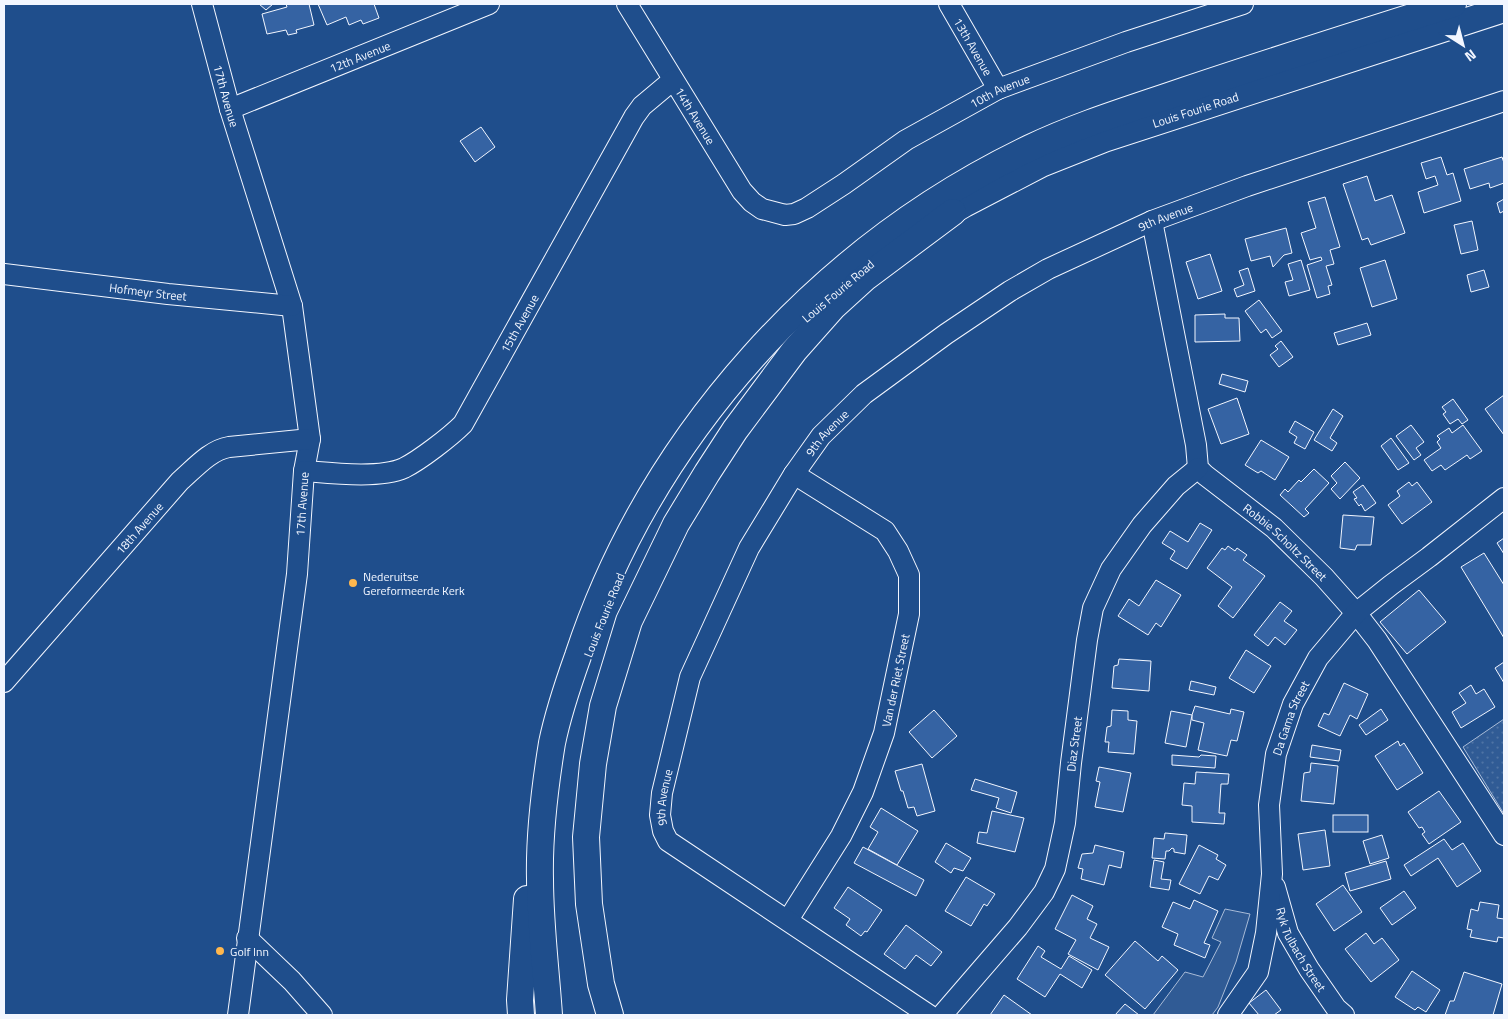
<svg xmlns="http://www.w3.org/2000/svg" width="1508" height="1019" font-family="'Titillium Web',sans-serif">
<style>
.grass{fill:url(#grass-dots);stroke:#a8bbd7}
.pitch{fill:#305b95;stroke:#a8bbd7}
.building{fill:#3563a3;stroke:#f2f6ff}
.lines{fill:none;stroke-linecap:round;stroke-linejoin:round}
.minor-casing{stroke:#f2f6ff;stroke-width:22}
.major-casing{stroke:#f2f6ff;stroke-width:28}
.minor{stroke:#1f4e8c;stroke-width:20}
.major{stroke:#1f4e8c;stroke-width:26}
.poi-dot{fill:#ffb74d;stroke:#1f4e8c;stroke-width:2}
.labels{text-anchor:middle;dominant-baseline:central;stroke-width:4;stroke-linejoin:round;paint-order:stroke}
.street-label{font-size:12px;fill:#f2f6ff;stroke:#1f4e8c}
.poi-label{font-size:12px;fill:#f2f6ff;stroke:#1f4e8c;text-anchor:start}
</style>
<defs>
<pattern id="grass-dots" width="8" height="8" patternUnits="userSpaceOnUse" patternTransform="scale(1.25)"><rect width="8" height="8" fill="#305b95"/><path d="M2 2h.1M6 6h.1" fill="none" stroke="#4e73a5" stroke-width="1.8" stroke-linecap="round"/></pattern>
</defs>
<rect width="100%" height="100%" fill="#1f4e8c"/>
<path class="grass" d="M1504,719V814L1463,747Z"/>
<path class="pitch" d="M1225,909L1250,914L1236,962L1218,1007L1212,1015H1153L1185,972L1203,977L1221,942L1212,938Z"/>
<g class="building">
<path d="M259,4H273L266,10Z"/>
<path d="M286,4H309L314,25L296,30L297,33L288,35L286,30L267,34L262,14L287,7Z"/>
<path d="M318,4H374L379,18L363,24L361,20L349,25L346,17L327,25Z"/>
<path d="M481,127L495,147L475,162L460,141Z"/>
<path d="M1441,157L1447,175L1453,173L1461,201L1424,213L1418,192L1438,185L1435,176L1426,179L1421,163Z"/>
<path d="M1502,157L1504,163V183L1490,188L1489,183L1470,189L1464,169Z"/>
<path d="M1367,176L1375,201L1392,195L1405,233L1371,245L1368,238L1362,240L1343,184Z"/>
<path d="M1325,197L1340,247L1330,250L1334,264L1326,266L1332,285L1328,286L1330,294L1317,298L1307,265L1322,260L1321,257L1310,260L1301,233L1316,228L1308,202Z"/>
<path d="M1504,199V211L1500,213L1497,203Z"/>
<path d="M1472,221L1478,250L1461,254L1454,225Z"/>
<path d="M1286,228L1292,253L1284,255L1273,267L1270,256L1251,261L1245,239Z"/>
<path d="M1210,254L1222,291L1198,299L1186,262Z"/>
<path d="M1301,260L1310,290L1289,296L1285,282L1293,280L1288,264Z"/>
<path d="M1385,260L1397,299L1372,307L1360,268Z"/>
<path d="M1248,268L1255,291L1237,297L1234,289L1244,285L1239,271Z"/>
<path d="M1484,270L1489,287L1471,292L1467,275Z"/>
<path d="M1259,300L1282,331L1272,338L1266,329L1261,333L1245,311Z"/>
<path d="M1225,314V318H1239L1240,341L1195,342V315Z"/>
<path d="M1367,323L1371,335L1338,345L1334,333Z"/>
<path d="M1281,341L1293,357L1279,367L1270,355L1278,349L1275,346Z"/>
<path d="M1222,374L1248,381L1245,392L1219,384Z"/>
<path d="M1504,395V435L1485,409Z"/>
<path d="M1237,398L1249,434L1221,444L1208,409Z"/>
<path d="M1453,399L1468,420L1462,424L1458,419L1450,424L1443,414L1446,412L1442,407Z"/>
<path d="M1333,409L1343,416L1330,438L1337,443L1332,451L1314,440Z"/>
<path d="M1295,421L1314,432L1305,449L1294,443L1297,437L1289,432Z"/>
<path d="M1411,425L1424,442L1416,448L1421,455L1414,460L1396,436Z"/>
<path d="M1463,425L1482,451L1470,459L1467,455L1445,470L1441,465L1432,471L1424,460L1441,448L1437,442L1440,439L1437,436L1449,428L1452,433Z"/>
<path d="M1391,438L1409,463L1398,470L1381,446Z"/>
<path d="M1261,440L1289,457L1275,480L1261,471L1258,473L1245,465Z"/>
<path d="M1345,462L1360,478L1340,499L1331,489L1337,483L1331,476Z"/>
<path d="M1314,469L1329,483L1305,509L1309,513L1304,517L1280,495L1285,489L1288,492L1299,480L1301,482Z"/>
<path d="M1409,482L1412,486L1417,482L1432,502L1402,524L1388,505L1400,496L1397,491Z"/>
<path d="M1363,485L1376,503L1365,511L1361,504L1359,506L1354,499L1357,498L1353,492Z"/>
<path d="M1343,515L1374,517L1371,545H1357L1355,550L1340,548Z"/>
<path d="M1200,523L1212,530L1187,569L1170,559L1175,551L1162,543L1170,531L1188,542Z"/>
<path d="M1504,538V554L1497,543Z"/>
<path d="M1228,546L1235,551L1237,548L1247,555L1243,560L1265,576L1233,618L1218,606L1232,587L1207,568L1222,548L1225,550Z"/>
<path d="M1484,553L1504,585V638L1461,567Z"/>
<path d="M1156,580L1181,595L1161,627L1156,623L1148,635L1118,616L1129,599L1139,606Z"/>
<path d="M1419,590L1446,622L1407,654L1380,622Z"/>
<path d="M1280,602L1292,611L1284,621L1297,630L1285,645L1275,637L1268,646L1254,635Z"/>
<path d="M1246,650L1271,666L1254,693L1229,678Z"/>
<path d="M1119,659L1151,661L1149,691L1112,688L1114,666L1118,665Z"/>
<path d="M1504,662V683L1495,668Z"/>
<path d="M1191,681L1216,687L1214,695L1189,690Z"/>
<path d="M1344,683L1368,694L1357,719L1350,715L1340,736L1318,726L1324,713L1329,715Z"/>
<path d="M1471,685L1476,694L1484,689L1495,707L1461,728L1452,712L1466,703L1459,693Z"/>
<path d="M1195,706L1230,714L1231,709L1244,712L1237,741L1231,740L1227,756L1198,750L1204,723L1192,720V715Z"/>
<path d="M1381,709L1388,720L1366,735L1359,725Z"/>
<path d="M934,710L957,736L932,758L909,732Z"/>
<path d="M1112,710L1128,711V720L1137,721L1134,754L1108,752L1109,742H1105L1107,727L1111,726Z"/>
<path d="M1171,711L1192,715L1186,747L1165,743Z"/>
<path d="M1398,741L1400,746L1404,743L1423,773L1397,790L1375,756Z"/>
<path d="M1312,745L1341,750L1339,761L1310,757Z"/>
<path d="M1172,755L1199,757L1201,755L1216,756L1215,768L1172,765Z"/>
<path d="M1311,763L1338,766L1334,804L1301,801L1304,773L1310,772Z"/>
<path d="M922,764L935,811L917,816L914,807L908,808L903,791H901L895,771Z"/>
<path d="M1099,767L1131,773L1123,812L1095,807L1100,782L1096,781Z"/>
<path d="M1196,772L1229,774L1228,784H1221L1219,813H1225L1224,824L1192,822V806L1182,805L1184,783L1195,784Z"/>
<path d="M975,779L1017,792L1011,813L996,808L999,798L971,790Z"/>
<path d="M1439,791L1461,822L1429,844L1422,834L1425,832L1422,827L1419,828L1408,812Z"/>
<path d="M881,808L918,831L897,865L868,849L878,832L870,827Z"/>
<path d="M992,811L1024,818L1015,852L977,843L979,832L987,833Z"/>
<rect x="1333" y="815" width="35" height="17"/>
<path d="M1325,830L1330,866L1303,870L1298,834Z"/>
<path d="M1165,833L1187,835L1185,854L1174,852V849L1172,848L1169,851H1166L1165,859L1152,858L1154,838L1164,839Z"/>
<path d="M1382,835L1389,858L1370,864L1363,841Z"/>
<path d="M1444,839L1452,850L1463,843L1481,871L1457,887L1438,858L1411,876L1404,865Z"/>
<path d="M946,843L971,858L963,871L954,868L951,873L935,862Z"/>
<path d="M1095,845L1124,852L1121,868L1109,865L1104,885L1081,879L1083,869L1078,868L1082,854L1093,853Z"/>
<path d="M1199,845L1218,855L1216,859L1226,865L1218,880L1209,876L1200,894L1179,884Z"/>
<path d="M863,847L924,880L916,896L854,863Z"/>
<path d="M1154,860L1164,862L1161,879L1171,880L1169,890L1150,887Z"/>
<path d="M1386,861L1391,879L1350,891L1345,873Z"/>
<path d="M966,877L995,894L987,906L984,904L971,926L945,911Z"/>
<path d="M1343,885L1362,912L1334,931L1316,904Z"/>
<path d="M848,887L882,910L867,932L865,931L861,936L846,925L850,919L834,908Z"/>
<path d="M1404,891L1416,908L1392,925L1380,908Z"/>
<path d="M1072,895L1093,906L1087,919L1097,924L1090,938L1109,947L1098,970L1068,954L1076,940L1055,929Z"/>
<path d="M1194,900L1218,911L1204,943L1210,945L1205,958L1174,945L1178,934L1162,927L1173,902L1190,909Z"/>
<path d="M1480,902L1499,905L1497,918L1504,919V938L1498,937L1497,942L1470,937L1472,930L1467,929L1471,909L1478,911Z"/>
<path d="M906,925L942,952L931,966L916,955L905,969L884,954Z"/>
<path d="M1366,933L1374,944L1382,938L1399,960L1371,982L1345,949Z"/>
<path d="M1135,941L1158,961L1162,956L1178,970L1145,1009L1105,975Z"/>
<path d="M1038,946L1045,951L1041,957L1061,969L1069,956L1092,970L1082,988L1060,974L1045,997L1017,979Z"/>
<path d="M1412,971L1440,990L1426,1012L1418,1007L1415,1010L1395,997Z"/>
<path d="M1464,972L1502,984L1493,1015H1445L1450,1001H1454Z"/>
<path d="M1266,990L1281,1010L1274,1015H1259L1249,1003Z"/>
<path d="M1004,995L1032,1015H990Z"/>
<path d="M1125,1004L1139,1015H1115Z"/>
</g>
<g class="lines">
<g class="minor-casing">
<g id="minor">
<path id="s1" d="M202,4L230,109L292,306L310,439L304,471L297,574L238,1015"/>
<path id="s2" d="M627,4L742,191L752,202L762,209L785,215L794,214L807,208L844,184L906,140L998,89L1126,42L1243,4"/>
<path id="s3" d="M949,4L998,89"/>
<path id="s4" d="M230,109L489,4"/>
<path id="s5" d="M1152,221L1196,445L1198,468L1205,475L1274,528L1324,577L1356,613L1377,640L1504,835"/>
<path id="s6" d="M4,274L168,294L292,306"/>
<path id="s7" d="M304,471C330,473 380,479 404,468C420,460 450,437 463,424L634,117L642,106L673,80"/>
<path id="s8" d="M4,682L180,481C194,469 210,450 229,447L310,439"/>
<path id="s9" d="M1275,887L1288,933L1309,969L1336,1008L1344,1015"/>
<path id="s10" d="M788,920L841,836L863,792L884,733L909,614V575L898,551L885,531L794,474"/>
<path d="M247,938L292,981L322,1015"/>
<path id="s11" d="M929,1015L668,841L663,831L660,815L662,793L690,677L749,548L794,474L821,436L864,394L946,334L1010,291L1048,269L1152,221L1247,186L1504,101"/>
<path id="s12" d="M942,1015L1018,927L1044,892L1055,869L1065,823L1071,763L1087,640L1093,608L1111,569L1142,525L1176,486L1198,468"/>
<path id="s13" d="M1228,1015L1258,972L1266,933L1272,874L1269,805L1276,754L1293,704L1318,658L1356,613L1391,585L1429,557L1504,498"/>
</g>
</g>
<g class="major-casing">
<g id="major">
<path id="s14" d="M937,220L964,204L1041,164L1104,139L1504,9"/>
<path d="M521,1015L520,1000L527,899"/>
<path d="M549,1015C546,970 540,924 540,879C539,836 545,786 552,743C558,714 568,684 578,656C651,435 821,248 1030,148C1080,124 1134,108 1186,90C1275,60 1364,32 1453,4"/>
<path d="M610,1015L601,984L589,904L586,837L593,764L603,706L629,621L676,524L707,473L735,430L794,351L833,307L866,277L953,212"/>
</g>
</g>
<use href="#minor" class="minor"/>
<use href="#major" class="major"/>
</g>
<g class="poi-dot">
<circle cx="353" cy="583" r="5"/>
<circle cx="220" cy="951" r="5"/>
</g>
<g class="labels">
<g class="street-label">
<text stroke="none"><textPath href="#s3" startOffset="49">13th Avenue</textPath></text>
<text stroke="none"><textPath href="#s4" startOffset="140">12th Avenue</textPath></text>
<text stroke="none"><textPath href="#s2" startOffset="520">10th Avenue</textPath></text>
<text stroke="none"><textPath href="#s1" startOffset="95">17th Avenue</textPath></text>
<text stroke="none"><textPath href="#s14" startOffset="282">Louis Fourie Road</textPath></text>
<text stroke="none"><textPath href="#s2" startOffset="131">14th Avenue</textPath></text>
<text stroke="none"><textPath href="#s11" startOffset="1169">9th Avenue</textPath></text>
<text stroke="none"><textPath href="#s6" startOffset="145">Hofmeyr Street</textPath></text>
<text transform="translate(838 291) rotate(-40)">Louis Fourie Road</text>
<text stroke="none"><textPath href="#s7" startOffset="290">15th Avenue</textPath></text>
<text stroke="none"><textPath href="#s11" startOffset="764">9th Avenue</textPath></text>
<text transform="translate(302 504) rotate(-86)">17th Avenue</text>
<text stroke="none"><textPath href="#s8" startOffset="205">18th Avenue</textPath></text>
<text stroke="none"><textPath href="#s5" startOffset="366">Robbie Scholtz Street</textPath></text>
<text transform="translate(604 615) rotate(-68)">Louis Fourie Road</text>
<text stroke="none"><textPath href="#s10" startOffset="265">Van der Riet Street</textPath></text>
<text stroke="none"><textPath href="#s13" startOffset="311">Da Gama Street</textPath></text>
<text stroke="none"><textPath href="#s12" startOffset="312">Diaz Street</textPath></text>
<text stroke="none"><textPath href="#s11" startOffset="359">9th Avenue</textPath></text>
<text stroke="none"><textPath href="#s9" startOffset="68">Ryk Tulbach Street</textPath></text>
</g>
<g class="poi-label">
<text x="363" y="576">Nederuitse<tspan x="363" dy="14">Gereformeerde Kerk</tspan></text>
<text x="230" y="951">Golf Inn</text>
</g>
</g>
<rect width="1508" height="1019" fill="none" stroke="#f2f6ff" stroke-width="10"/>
<g transform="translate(1463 45) rotate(144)" stroke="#1f4e8c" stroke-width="4" paint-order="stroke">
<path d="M0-4L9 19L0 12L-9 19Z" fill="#f2f6ff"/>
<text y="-8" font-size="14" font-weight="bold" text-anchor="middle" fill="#f2f6ff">N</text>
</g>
</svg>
